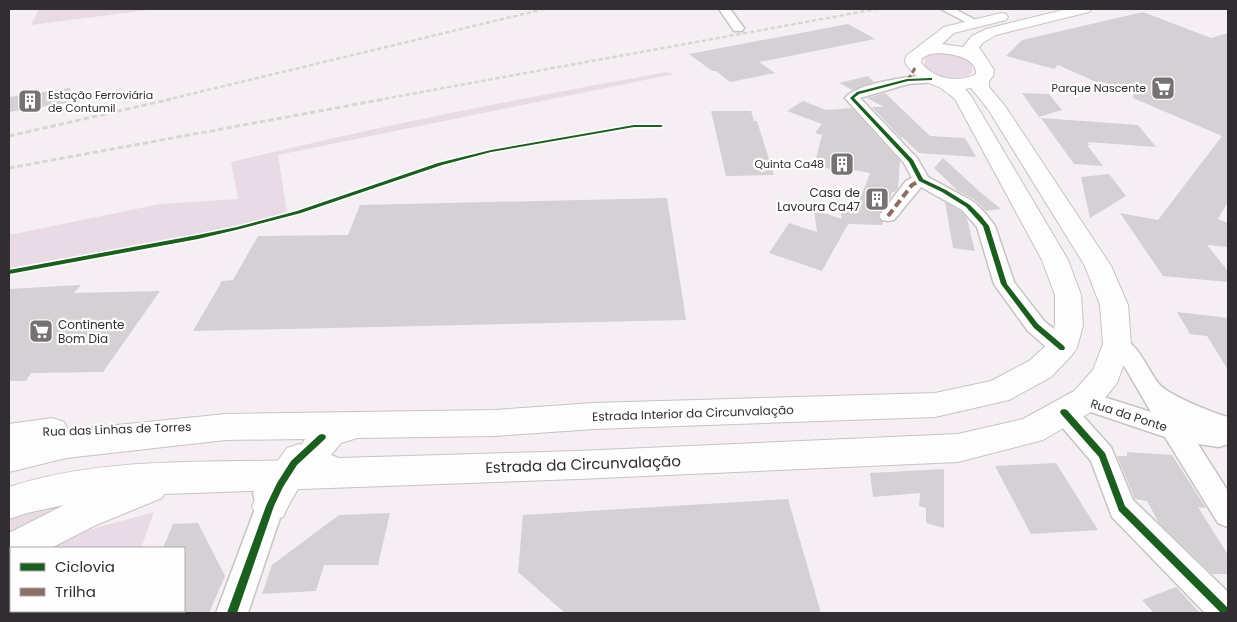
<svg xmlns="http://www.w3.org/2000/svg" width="1237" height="622" font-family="Poppins,sans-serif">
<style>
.green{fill:#e9dbe6}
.building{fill:#d5d0d4}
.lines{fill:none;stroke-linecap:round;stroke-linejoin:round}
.street-casing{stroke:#c7c2c6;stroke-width:3}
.secondary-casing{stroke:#c7c2c6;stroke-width:2}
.primary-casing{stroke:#c7c2c6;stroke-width:2}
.street{fill:#fefdfd;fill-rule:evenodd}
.secondary{fill:#fefdfd;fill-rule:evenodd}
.primary{fill:#fefdfd;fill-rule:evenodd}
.rail-far1{stroke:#d7d6d7;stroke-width:2.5;stroke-dasharray:4.5 2.5;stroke-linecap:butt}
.rail{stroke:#d7d6d7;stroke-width:3;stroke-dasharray:5.5 3;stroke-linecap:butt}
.quiet-far1{stroke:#8d6e63;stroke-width:3;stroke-dasharray:5.5 3;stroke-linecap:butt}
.quiet{stroke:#8d6e63;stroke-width:4;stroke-dasharray:8 4;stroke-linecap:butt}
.cycleway-casing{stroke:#fefefe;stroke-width:3}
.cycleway{fill:#1b5e20;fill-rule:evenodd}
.labels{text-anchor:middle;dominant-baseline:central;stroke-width:4.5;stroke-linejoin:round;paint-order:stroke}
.far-poi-label{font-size:11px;fill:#312d30;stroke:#fefefe;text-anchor:end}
.poi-label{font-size:12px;fill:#312d30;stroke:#fefefe;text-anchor:end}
.street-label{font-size:12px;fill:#312d30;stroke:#fefefe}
.near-street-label{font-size:15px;fill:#312d30;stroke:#fefefe}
</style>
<rect width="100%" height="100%" fill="#f5eff4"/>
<g class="green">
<path d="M39,9H157L31,25Z"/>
<path d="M941,52C953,54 963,55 972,64V72C960,87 937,77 925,67V58L929,54Z"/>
<path d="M667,72L674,74L278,155L287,213L203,234L9,268V235L160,204L238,199L231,162C375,127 521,98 667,72Z"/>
<path d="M104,491L9,547V516Z"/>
<path d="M154,512L141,548H48L77,533Z"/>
<path d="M11,572V611H120L119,613H9V574Z"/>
</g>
<g class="building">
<path d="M1143,12L1211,38L1228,33V202L1218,219L1228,223V247L1207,245L1228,271V282L1163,276L1120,213L1158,220L1222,136L1133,98L1134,91L1102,82L1105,86L1058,65L1054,69L1006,56L1022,40Z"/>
<path d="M848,24L875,39L759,62L775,73L730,82L716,71H712L689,54Z"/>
<path d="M868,76L874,82L852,90L839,83Z"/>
<path d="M70,88L72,102L9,112V97Z"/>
<path d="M885,93L930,136L965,138L976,157L919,153L902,137V139L872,107H884L867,98Z"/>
<path d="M1022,93L1049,94L1062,110L1039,117Z"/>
<path d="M803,101L826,110L852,108L900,161L898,188L895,192H892L890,198L877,216L883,222L882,225L848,224L822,271L769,253L789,223L817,232L814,210L842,219L839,206L857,207L870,173L831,166V169L814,166L822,135L815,133L822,124L787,111Z"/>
<path d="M711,111H751L754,121H757L774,175L726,176Z"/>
<path d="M1041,118L1138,125L1156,147L1087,142L1090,145H1087L1103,166L1074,164Z"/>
<path d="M943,158L979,191L1001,209L986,211L975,200L958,191L934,168Z"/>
<path d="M1109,174L1126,196L1090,218L1081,177Z"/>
<path d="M667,198L686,320L193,331L222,281L233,280L258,236L348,235L360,205Z"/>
<path d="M945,202L961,211L967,219L975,251L953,248Z"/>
<path d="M81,285L74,293L160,291L103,372L31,373L26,381H9V289Z"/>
<path d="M1177,312L1228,318V370L1207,336L1190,334Z"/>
<path d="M1127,452L1172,455L1206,508L1198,507L1228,555V574H1212L1159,523L1147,501L1135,499L1117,456H1127Z"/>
<path d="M1056,463L1098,530L1031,534L995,466Z"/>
<path d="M944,469V528L926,523V508L919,506L920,493L873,497L870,473Z"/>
<path d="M788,499L821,613H565L518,572L523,515Z"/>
<path d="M390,513L378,565H324L316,591L262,594L272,565L339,515Z"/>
<path d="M198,523L225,576L209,613H184V548H163L173,524Z"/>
<path d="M1176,587L1200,613H1154L1142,600Z"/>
</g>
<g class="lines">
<g class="street-casing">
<g id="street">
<path d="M719,9H730L744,28L742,31H734Z"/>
<path d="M941,9H955L981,23L979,25H971Z"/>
<path d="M931,75L938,79L936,82L908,84L860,98L917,158L928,177L974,202L985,213L995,226L1014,282L1044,321L1070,342L1073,348L1070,354L1062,356L1054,354L1028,331L994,284L977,227L962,210L921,187L894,220L888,221L882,220L879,216L906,181L912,178L904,163L845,98C856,83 912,76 931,75Z"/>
<path d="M1117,336C1139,342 1146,368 1159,384C1168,395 1213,413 1228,417V444L1219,447L1198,444L1228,491V527L1218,523L1165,437L1076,407L1073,400L1076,393L1085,391L1151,412L1126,369L1106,344L1109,338Z"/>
<path d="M1064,402L1073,405L1111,447L1133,500L1228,592V613H1205L1112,517L1091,461L1055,419L1052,412L1055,405Z"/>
<path d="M267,481L277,485L284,506L248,613H216L256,506L253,493L257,485Z"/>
</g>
</g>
<g class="secondary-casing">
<path id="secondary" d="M299,444L311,448L316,458C306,478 292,496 283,517L270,522L257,517L252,506L268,474L287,448Z"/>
</g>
<g class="primary-casing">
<path id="primary" d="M1067,9H1091L1089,12L996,35L984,42L979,47L994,70L993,76L989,81V87L1005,106L1111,266L1128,305L1131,344L1117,383L1096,409L1043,440L958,462L578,479L164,494L162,498L96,525L51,548H11V563L9,562V533L64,505L27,513L9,519V487C101,457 201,463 297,460L298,451L305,439L226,440L66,458L9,472V424L52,418L64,422L68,430L226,414L495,410L594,403L935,393L991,381L1029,361L1049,343L1055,325V295L1042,260L955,99C950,95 944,90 939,87C923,81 914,77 905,62L906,56L944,27L1001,13L1006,14L1008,17L1006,20L954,33L942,44L963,47L972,36L986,29ZM939,53C951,54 977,57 976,74C958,84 933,79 921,62L922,58L930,54ZM971,88L988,109L1085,266L1100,305L1103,344L1093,370L1074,391L1023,419L958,434L578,451L339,458L331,455L341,443L357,438L495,436L594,429L935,417L1009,400L1051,377L1072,355L1077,348L1083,325L1081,295L1068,260L971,96L965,89Z"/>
</g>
<use href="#street" class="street"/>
<use href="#secondary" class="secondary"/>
<use href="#primary" class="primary"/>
<g class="rail-far1">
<path d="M166,100L544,9"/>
<path d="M378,100L877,9"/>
</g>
<g class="rail">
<path d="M9,136L171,99"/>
<path d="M9,168L385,99"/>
</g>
<path class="quiet-far1" d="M908,80L915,68"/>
<path class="quiet" d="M888,216L912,185L921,180"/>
<g class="cycleway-casing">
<g id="cycleway">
<path d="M931,78H932V80L908,81L859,94L854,98L913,160L923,179L946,190L970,205L981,216L989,226L1007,284L1038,324L1064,346L1065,348L1064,350H1060L1034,328L1001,284L983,226L966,207L942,192L919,181L909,162L850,98L857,92L907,79Z"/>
<path d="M634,125H661L663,126L661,127H634L491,152L442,165L301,213L240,229L198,239L9,274V270L198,235L237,227L297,211L438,163L491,150Z"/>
<path d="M1064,409L1067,410L1105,453L1125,506L1228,608V613H1221L1119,511L1099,457L1061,414L1060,412L1061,410Z"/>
<path d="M322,434L325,435L326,437L325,439L297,465L283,487L274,506L237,613H227L266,506L277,483L291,461L319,435Z"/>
</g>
</g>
<use href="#cycleway" class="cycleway"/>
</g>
<defs>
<g id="supermarket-square" transform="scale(1.25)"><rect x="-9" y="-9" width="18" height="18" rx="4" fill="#767175" stroke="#fefefe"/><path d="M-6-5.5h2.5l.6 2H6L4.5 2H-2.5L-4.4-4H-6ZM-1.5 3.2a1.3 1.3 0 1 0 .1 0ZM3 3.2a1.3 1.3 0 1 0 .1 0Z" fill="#fff"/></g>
<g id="building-square" transform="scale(1.25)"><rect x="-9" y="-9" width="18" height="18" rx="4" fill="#767175" stroke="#fefefe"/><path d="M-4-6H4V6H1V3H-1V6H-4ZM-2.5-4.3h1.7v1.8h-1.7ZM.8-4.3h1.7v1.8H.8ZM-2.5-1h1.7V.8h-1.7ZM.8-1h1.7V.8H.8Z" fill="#fff"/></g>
</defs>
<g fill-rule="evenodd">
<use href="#supermarket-square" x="1163" y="88"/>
<use href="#building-square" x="30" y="101"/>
<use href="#building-square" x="842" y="164"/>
<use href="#building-square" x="877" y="199"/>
<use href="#supermarket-square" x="41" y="331"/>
</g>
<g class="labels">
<g class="far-poi-label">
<text x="1146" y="88">Parque Nascente</text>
<text x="48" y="95" text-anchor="start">Estação Ferroviária<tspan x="48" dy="13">de Contumil</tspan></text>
<text x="824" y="164">Quinta Ca48</text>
</g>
<g class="poi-label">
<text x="860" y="192">Casa de<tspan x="860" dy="14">Lavoura Ca47</tspan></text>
<text x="58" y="324" text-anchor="start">Continente<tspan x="58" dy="14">Bom Dia</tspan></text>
</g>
<g class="street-label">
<text transform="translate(693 413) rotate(-2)">Estrada Interior da Circunvalação</text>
<text transform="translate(1129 415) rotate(18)">Rua da Ponte</text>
<text transform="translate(117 429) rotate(-2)">Rua das Linhas de Torres</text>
</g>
<g class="near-street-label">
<text transform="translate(583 464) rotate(-2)">Estrada da Circunvalação</text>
</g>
</g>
<rect width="1237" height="622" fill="none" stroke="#312d30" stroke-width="20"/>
<rect x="10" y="547" width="175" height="65" fill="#fefefe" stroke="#acaaac"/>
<rect x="20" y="563" width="25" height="8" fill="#1b5e20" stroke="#acaaac"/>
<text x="55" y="572" font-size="15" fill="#312d30">Ciclovia</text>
<rect x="20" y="588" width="25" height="8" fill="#8d6e63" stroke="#acaaac"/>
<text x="55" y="597" font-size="15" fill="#312d30">Trilha</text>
</svg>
